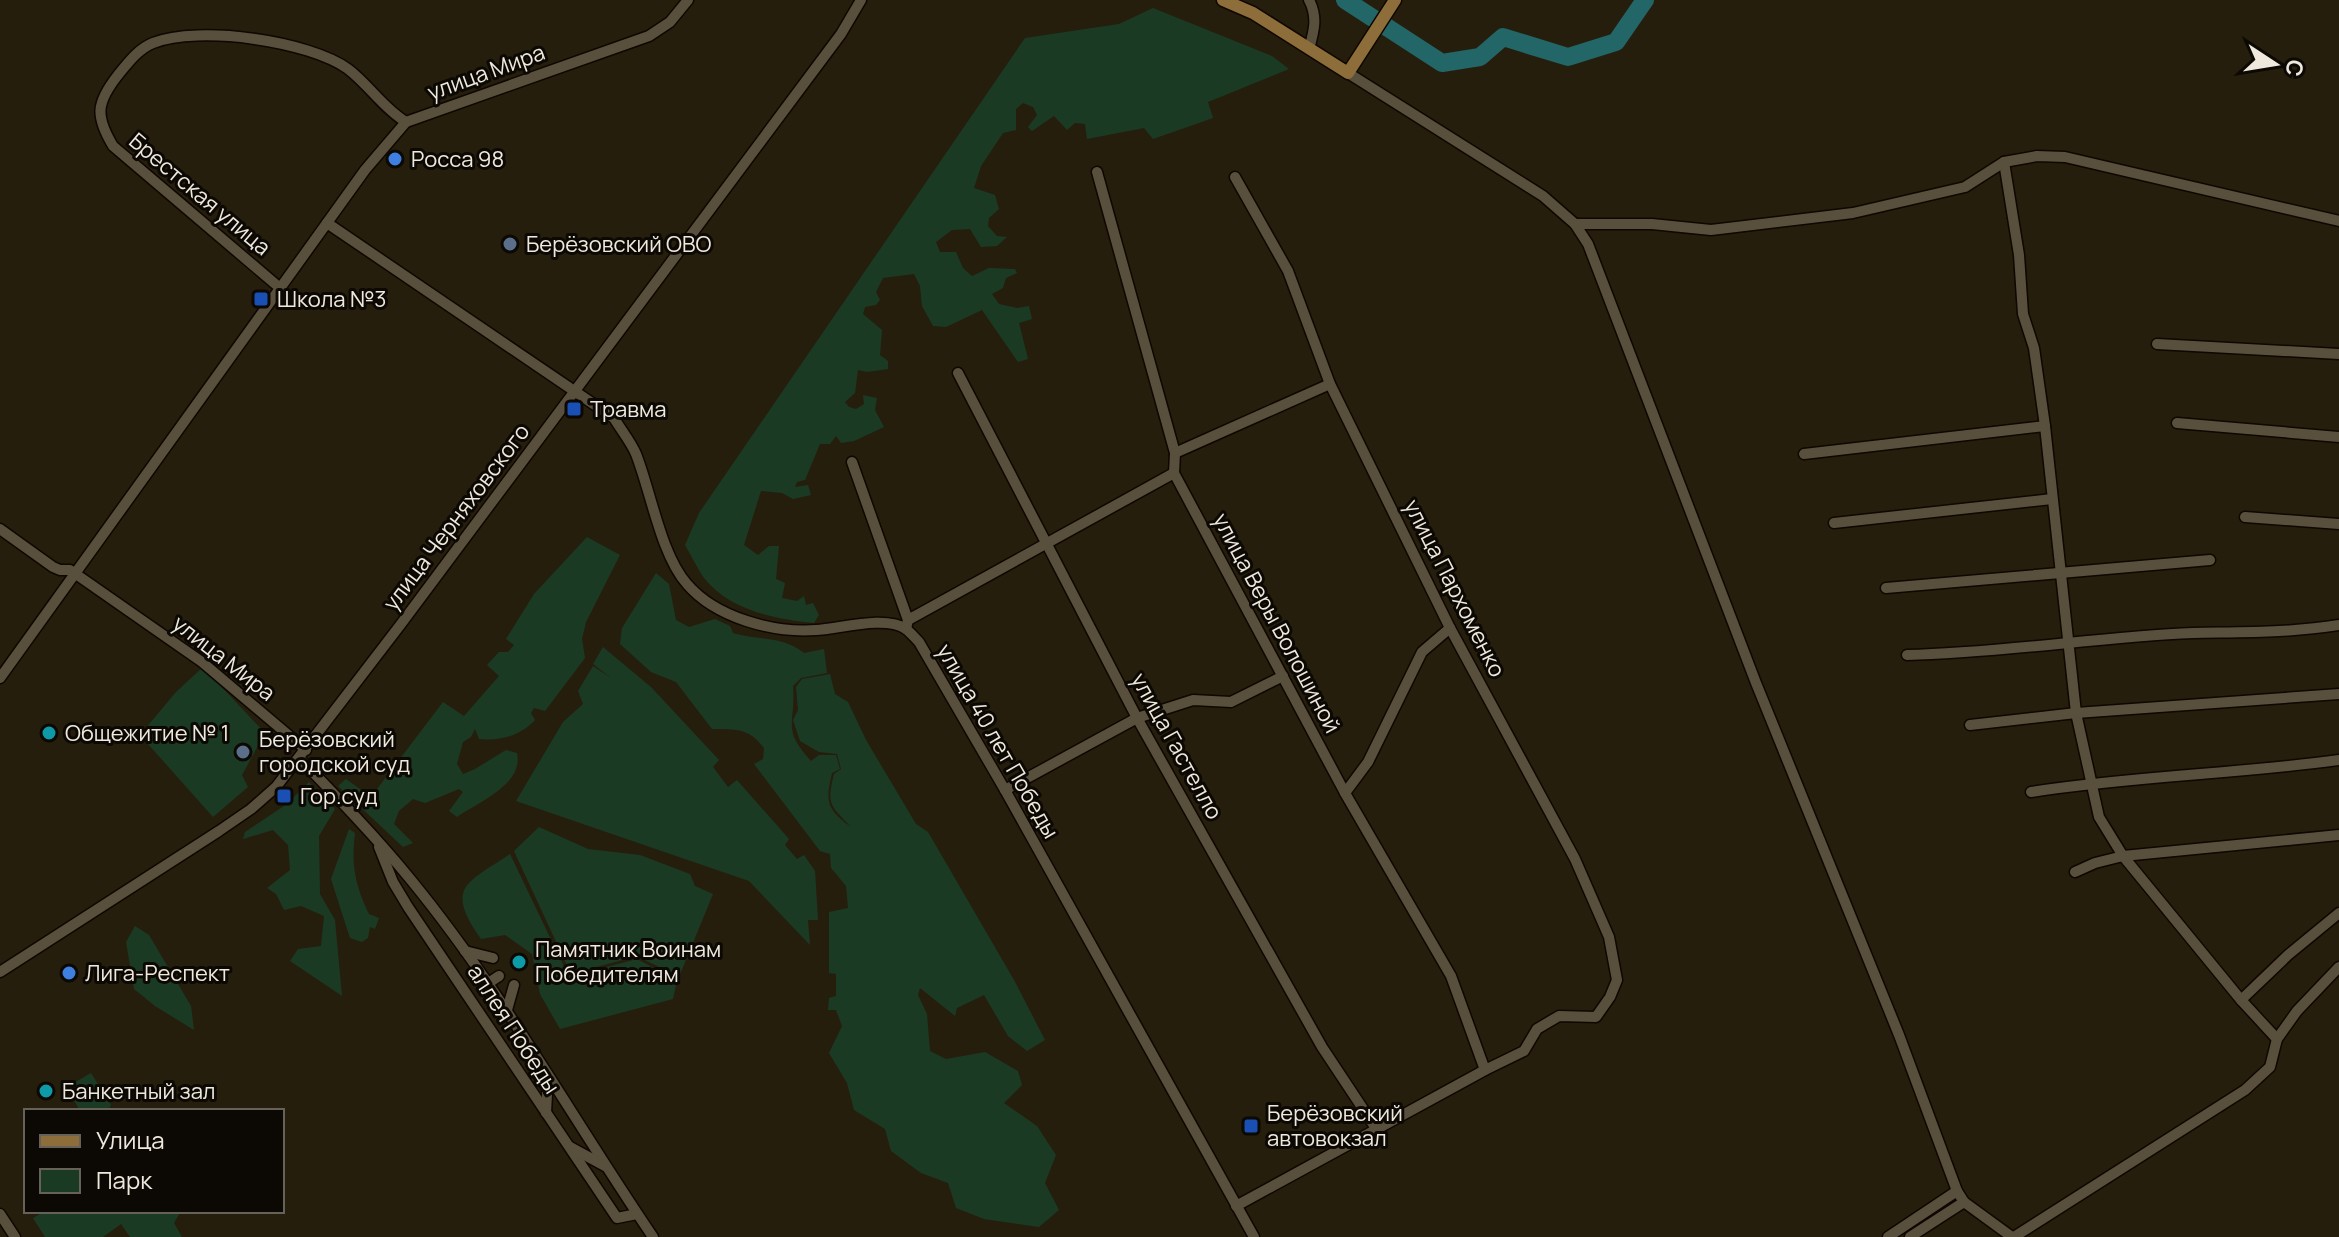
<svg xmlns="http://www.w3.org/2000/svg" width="2339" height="1237" font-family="Manrope,sans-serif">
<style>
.green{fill:#1b3a24}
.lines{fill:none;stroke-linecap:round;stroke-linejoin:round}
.river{stroke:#226667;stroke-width:18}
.minor-casing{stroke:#0f0700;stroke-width:13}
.major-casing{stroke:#0f0700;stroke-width:15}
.minor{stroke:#584f3c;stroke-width:10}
.major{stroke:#8d6e3a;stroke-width:12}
.shop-dot{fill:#3f7fe0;stroke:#0c0803;stroke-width:3}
.service-dot{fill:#5c6f8a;stroke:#0c0803;stroke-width:3}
.transit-dot{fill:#1a4fb4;stroke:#0c0803;stroke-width:3}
.culture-dot{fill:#0f9aa8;stroke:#0c0803;stroke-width:3}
.labels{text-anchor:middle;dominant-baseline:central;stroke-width:6;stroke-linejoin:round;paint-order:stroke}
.street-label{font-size:22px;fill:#eee8dd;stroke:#0c0803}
.poi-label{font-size:22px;fill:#eee8dd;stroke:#0c0803;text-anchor:start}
</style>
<rect width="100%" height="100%" fill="#261e0d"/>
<g class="green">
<path d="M1153,8L1272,56L1289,69L1208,102L1213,118L1153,139L1144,128L1087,139L1085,124L1075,123L1067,130L1054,116L1032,131L1028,127L1037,115L1033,107L1023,103L1016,109V130L1003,133L981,166L974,188L995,195L999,209L989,218L988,226L997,236L1007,237L997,246L981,247L970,229L952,230L936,242L940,252H956L963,268L972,276L989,268L1015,269L1017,273L1006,278L1003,288L992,294L999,304L1017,308L1029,306L1032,319L1019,323L1028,359L1018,362L982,310L946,327L933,326L922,306L920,286L914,274L883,278L876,292L880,300L876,305L865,307L863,314L882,330L880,355L888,361V369L867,372L858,370L855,393L845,402L849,407L856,409L864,404L863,395L877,398L875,410L884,427L854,441L841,443L836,436L830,444H820L805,480L797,482L795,487L808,485L811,495L793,499L782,493L761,491L744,545L758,555L769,546H779L776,579L785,583L782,598L797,601L804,596L806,605L813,603L819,615L814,623C776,619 730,611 704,578C697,568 691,555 685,545L699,513L1025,38L1119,24Z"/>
<path d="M587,537L620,555L586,622L582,639L585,658L545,711L534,708L531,713L535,720C520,736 500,741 479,739L475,729L471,737L463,742L457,764L463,774L475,769L506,750L517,753C524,784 479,802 457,817L449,811L463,792L459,789L425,803L413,799L399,811L394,824L413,843L403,847L338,786L346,779L371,797L443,702L464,716L499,676L487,665L499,652H508L514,645L506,639L534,594Z"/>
<path d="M656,573L669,584L676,620L689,627L715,619L730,626L733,633C758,641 781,635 804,653L824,649L827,673L801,678L793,686C796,725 781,728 811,761L819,755H836L840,769L832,773C825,803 827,809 851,827C831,805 826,806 834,774L841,769L837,754L819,752L800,741L793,720L798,710L796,687L802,679L830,674L835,694L848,702L866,740L916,824L928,832L1014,980L1045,1040L1027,1051L1008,1036L984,995L957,1008L955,1016L920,988L918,995L927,1014L930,1051L946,1059L985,1052L1018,1071L1022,1085L1004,1103L1037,1126L1056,1155L1045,1183L1059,1210L1039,1227L984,1219L956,1208L948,1183L921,1173L891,1151L885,1129L854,1110L847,1083L829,1053L842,1026L836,1010H828L829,998L836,996V974L829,973V912L848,908L846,886L831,868L830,854L820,851L754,764L763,759L764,748C749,728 736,729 712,729L676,682L651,672L620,644L622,628Z"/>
<path d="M603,647L651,687L719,760L713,767L728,787L737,780L789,839L785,845L797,859L804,855L815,871L818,920H808L810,945L749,881L516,801L563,722L583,704L578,691L593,666L611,678L593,664Z"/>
<path d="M203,667L265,733L242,775L248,787L213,817L140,735L176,692Z"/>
<path d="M309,782L335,809L319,836L320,894L335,920L342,996L290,961L298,949L321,946L324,916L301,906L284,910L276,894L267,888L290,870L288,845L273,830L243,839L245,832L287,804Z"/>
<path d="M539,827L588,849L640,855L690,874L695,886L713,894L679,977L637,956L571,974L514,851Z"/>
<path d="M349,829L355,833C351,864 355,885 369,914L379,918L375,929L370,927L368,938L362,942L350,938L331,879Z"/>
<path d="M510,854L569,977L637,959L677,980L673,999L560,1029L540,994L532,954L505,935L481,939C444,887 467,883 510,854Z"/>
<path d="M135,926L149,935L191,1006L194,1030L155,1006L134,989L126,942Z"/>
<path d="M91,1073L111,1105L108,1111H80L67,1087Z"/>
<path d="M45,1211H181L174,1223L182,1237H130L121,1224L103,1237H45L33,1218Z"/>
</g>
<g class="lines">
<path class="river" d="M1345,0L1442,63L1480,57L1503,37L1568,57L1616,42L1645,0"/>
<g class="minor-casing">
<g id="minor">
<path d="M1309,0C1318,17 1314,31 1309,49"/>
<path d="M1348,73L1543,196L1575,224L1588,244L1756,683L1899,1035L1957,1191L1964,1202L2012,1237"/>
<path d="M2004,162L2019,255L2023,314L2034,348L2045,426L2076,713L2099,817L2123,856L2241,1000L2277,1039"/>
<path d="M1097,172L1175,453L1174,473L1345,793L1451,976L1485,1070"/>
<path d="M1235,177L1288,271L1330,384L1450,628L1575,859L1609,937L1617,980L1610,997L1596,1017L1559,1016L1537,1029L1524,1051L1485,1070L1236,1206"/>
<path d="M327,223L614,418C621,430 631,442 636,454C651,492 661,555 687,584C716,618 773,633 816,630C839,629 885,615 906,629C910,632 915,638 919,642L1005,790L1254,1237"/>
<path d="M1575,224H1652L1711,230L1853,213L1965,187L2004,162L2037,156L2065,157L2339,221"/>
<path d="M280,288L113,146C95,116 96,103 118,75C128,63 138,49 153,43C199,25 309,41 348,69C369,85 383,108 406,122"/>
<path d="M2157,344L2339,354"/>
<path d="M958,373L1137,718L1322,1047L1377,1130"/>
<path d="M2177,423L2339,437"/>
<path d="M1175,453L1330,384"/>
<path d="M1804,454L2045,426"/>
<path d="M852,462L908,620"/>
<path d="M2245,517L2339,524"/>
<path d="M1834,523L2052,499"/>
<path d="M0,529L53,567L60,570H70L202,662L306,750"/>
<path d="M1886,588L2210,560"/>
<path d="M906,629L908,620L1174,473"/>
<path d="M1907,655C2003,653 2097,637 2193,633C2242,632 2290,633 2339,625"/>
<path d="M0,678L365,170L406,122L649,36L670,22L688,0"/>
<path d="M1970,725L2076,713L2339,694"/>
<path d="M300,759C338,798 376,837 411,880C502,991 572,1118 653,1237"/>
<path d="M1005,790L1137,718L1193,700L1231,702L1283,676"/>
<path d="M2031,792C2133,776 2237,774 2339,760"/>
<path d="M1345,793L1368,762L1422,652L1450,628"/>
<path d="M379,847L393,882L408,907L617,1218L637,1214"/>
<path d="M2075,872L2095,863L2123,856L2339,835"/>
<path d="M465,951L493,958"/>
<path d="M0,972L219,831L251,809L276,787L401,624L841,34L861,0"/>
<path d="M484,986L499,976"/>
<path d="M2241,1000L2288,955L2339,913"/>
<path d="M507,1010L514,985"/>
<path d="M546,1113L548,1077"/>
<path d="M570,1147L605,1166"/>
<path d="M0,1214L15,1237"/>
<path d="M1888,1237L1957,1191"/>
<path d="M1910,1237L1964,1202"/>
<path d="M2014,1237L2245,1090L2270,1067L2277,1039L2297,1011L2339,967"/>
</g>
</g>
<g class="major-casing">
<path id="major" d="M1223,0L1253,13L1348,73L1395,0"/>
</g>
<use href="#minor" class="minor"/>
<use href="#major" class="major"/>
</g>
<g class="shop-dot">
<circle cx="395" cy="159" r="8"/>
<circle cx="69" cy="973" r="8"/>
</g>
<g class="service-dot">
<circle cx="510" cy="244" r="8"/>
<circle cx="243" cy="752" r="8"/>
</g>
<g class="transit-dot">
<rect x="253" y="291" width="16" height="16" rx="4"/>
<rect x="566" y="401" width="16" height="16" rx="4"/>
<rect x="276" y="788" width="16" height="16" rx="4"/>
<rect x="1243" y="1118" width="16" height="16" rx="4"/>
</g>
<g class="culture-dot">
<circle cx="49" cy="733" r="8"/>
<circle cx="519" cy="962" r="8"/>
<circle cx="46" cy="1091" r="8"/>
</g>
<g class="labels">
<g class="street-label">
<text transform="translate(486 72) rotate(-20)">улица Мира</text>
<text transform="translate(200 194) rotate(40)">Брестская улица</text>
<text transform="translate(456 517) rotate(-53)">улица Черняховского</text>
<text transform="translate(1455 588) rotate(63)">улица Пархоменко</text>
<text transform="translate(1277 623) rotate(62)">улица Веры Волошиной</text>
<text transform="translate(224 658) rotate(38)">улица Мира</text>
<text transform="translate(998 741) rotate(60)">улица 40 лет Победы</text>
<text transform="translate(1177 746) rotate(61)">улица Гастелло</text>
<text transform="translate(514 1029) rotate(57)">аллея Победы</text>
</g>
<g class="poi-label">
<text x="411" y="159">Росса 98</text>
<text x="526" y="244">Берёзовский ОВО</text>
<text x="277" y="299">Школа №3</text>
<text x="590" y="409">Травма</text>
<text x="65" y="733">Общежитие № 1</text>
<text x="259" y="739">Берёзовский<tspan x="259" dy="25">городской суд</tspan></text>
<text x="300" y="796">Гор.суд</text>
<text x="535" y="949">Памятник Воинам<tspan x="535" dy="25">Победителям</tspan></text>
<text x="85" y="973">Лига-Респект</text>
<text x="62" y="1091">Банкетный зал</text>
<text x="1267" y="1113">Берёзовский<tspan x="1267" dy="25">автовокзал</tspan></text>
</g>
</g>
<rect x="24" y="1109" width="260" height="104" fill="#0c0803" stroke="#66625a" stroke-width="2"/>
<rect x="40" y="1135" width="40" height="12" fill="#8d6e3a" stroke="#66625a" stroke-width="2"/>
<text x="96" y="1149" font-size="24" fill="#eee8dd">Улица</text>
<rect x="40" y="1169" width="40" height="24" fill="#1b3a24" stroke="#66625a" stroke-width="2"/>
<text x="96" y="1189" font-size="24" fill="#eee8dd">Парк</text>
<g transform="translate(2275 64) rotate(102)" stroke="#0c0803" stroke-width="6" paint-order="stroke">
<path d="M0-6L14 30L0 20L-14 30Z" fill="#eee8dd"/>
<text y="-12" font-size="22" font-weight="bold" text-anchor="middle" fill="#eee8dd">С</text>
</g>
</svg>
